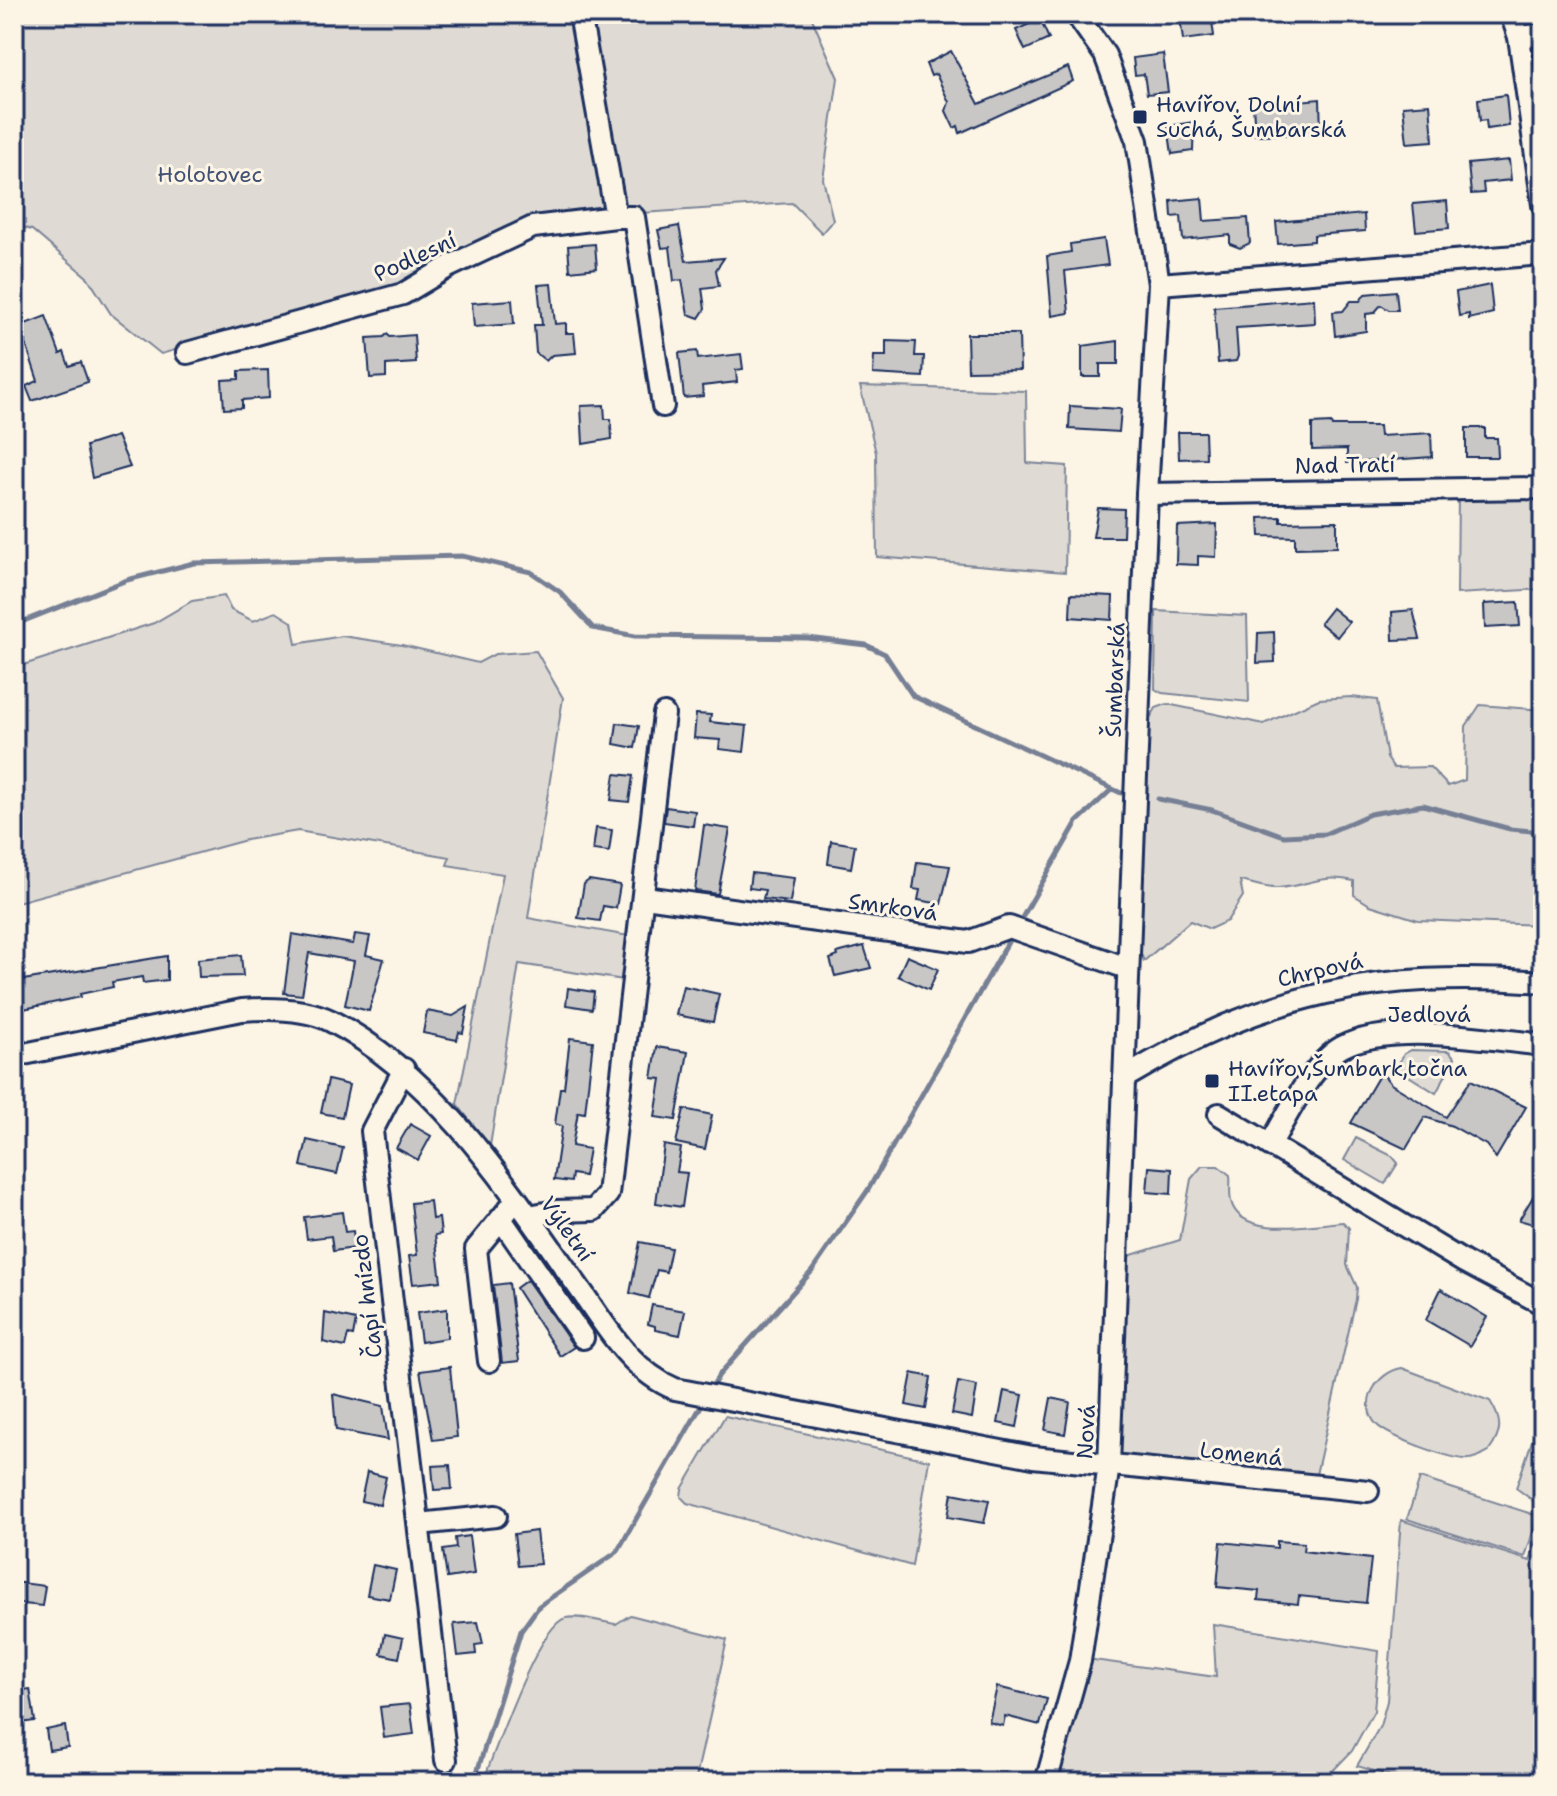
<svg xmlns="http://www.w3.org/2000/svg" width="1557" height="1796" font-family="'Shantell Sans',sans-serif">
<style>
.green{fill:#dfdbd4;stroke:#7d8599;stroke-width:2}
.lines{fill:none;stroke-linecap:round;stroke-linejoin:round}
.stream{stroke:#767f94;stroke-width:5}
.building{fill:#c8c7c6;stroke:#1b2f5e;stroke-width:2}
.minor-casing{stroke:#1b2f5e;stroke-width:26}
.minor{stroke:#fcf5e5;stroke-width:20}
.poi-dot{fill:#1b2f5e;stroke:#fcf5e5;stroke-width:3}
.labels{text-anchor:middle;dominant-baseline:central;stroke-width:6;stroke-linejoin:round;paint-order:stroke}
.poi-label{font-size:22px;fill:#1b2f5e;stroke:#fcf5e5;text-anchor:start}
.park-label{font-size:22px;fill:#425176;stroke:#fcf5e5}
.street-label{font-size:22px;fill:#1b2f5e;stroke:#fcf5e5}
</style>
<rect width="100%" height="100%" fill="#fcf5e5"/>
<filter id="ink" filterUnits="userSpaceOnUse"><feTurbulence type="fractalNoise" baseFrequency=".0125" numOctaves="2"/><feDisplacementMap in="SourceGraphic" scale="16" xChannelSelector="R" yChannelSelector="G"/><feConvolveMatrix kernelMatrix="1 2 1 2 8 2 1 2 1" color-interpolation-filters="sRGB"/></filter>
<g filter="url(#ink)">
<g class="green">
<path d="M14,14H810L838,78L823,179L833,220L822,233L792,203L552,219L503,228L399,287L161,354L111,314L88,278L32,230L14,225Z"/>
<path d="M860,386L1026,391L1027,463L1067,466L1065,572L877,557L876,453Z"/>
<path d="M1458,494L1535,498L1542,505L1543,589L1457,594Z"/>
<path d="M224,596L231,610L253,621L276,612L292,622L296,644L342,636L402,645L478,663L495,654L536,651L563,698L528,918L629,936L624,980L519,964L490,1146L457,1104L503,874L447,865L450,857L298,831L246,840L14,903V668L154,623L192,601Z"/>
<path d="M1156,611L1247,616L1249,702L1162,693L1155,689Z"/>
<path d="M1351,697L1377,700L1387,758L1394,768L1430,767L1448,786L1465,780L1466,726L1480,705L1543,710V925L1418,920L1370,905L1354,895V881C1322,873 1309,886 1278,888C1265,889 1252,883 1240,881L1243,896L1227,921L1210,929L1190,921L1144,961L1138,947L1147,724L1156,708L1167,704L1264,724L1319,699Z"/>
<path d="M1411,1050L1449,1051L1455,1058L1436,1093L1396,1068L1404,1054Z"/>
<path d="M1356,1138L1392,1156L1398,1163L1385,1184L1344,1160Z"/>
<path d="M1202,1166H1218L1230,1175C1231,1183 1229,1193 1231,1201C1240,1240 1314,1224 1343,1222L1349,1228L1347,1265L1357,1287L1356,1299L1315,1479L1115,1457L1125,1257L1180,1240L1191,1179Z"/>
<path d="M1402,1368L1490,1401C1502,1420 1503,1432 1489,1451C1482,1455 1474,1460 1465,1459C1448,1458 1389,1437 1377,1425C1357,1404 1377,1372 1402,1368Z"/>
<path d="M1543,1409V1508L1516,1488Z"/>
<path d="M725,1416L929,1460L912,1566L687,1503L681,1497L682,1489Z"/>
<path d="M1420,1478L1538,1516L1525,1557L1407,1519Z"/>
<path d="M1543,1518C1543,1535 1536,1577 1543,1587V1767L1507,1782H1432L1408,1781L1357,1766L1380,1726L1387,1701L1401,1520L1530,1561Z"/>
<path d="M630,1615L727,1640L695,1782H483C494,1754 539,1623 566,1618C581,1615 601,1622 616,1624Z"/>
<path d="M1213,1624L1379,1651L1374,1711L1352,1751L1322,1782H1053L1087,1659L1216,1677Z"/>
</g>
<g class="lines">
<g class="stream">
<path d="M14,625L127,580L194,563L462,556L531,572L560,592L593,628L635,636L808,638L866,645L885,654L913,696L1121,793"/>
<path d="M1158,799L1212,810L1284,836L1325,834L1370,814L1423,805L1510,829L1543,832"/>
<path d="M1019,923L1077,822L1111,790"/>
<path d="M709,1392L719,1375L812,1271L868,1190L1012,935"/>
<path d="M474,1782L521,1631L539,1606L617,1552L704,1401"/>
</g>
</g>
<g class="building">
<path d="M1184,14H1211L1214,36L1183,40L1180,18Z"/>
<path d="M1040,19L1049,39L1025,50L1016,30Z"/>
<path d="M951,51L979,104L1068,67L1073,81L960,133L958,126L954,128L946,111L949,102L936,74L931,76L926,64Z"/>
<path d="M1163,54L1168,92L1147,94L1144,74L1135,75L1133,58Z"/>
<path d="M1506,95L1509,126L1487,129L1486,120L1480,121L1478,99Z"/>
<path d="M1320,99L1321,134L1255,135L1253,105Z"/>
<path d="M1430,104L1433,141L1407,143L1403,106Z"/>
<path d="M1194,122L1193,151L1172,154L1168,126Z"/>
<path d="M1509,160L1511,180L1483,183L1484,193L1471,194L1468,164Z"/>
<path d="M1202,198L1204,221L1248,218L1250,243L1240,248L1230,244V235L1183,240L1181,216L1172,217L1171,201Z"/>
<path d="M1447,201L1449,228L1416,231L1413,204Z"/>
<path d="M1364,214L1365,231L1314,235V241L1278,244L1276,222Z"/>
<path d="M679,226L686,261L724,258L716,270L719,286L702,288L705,309L699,318L688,314L682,280L674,281L670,247L662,248L658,230Z"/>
<path d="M1104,239L1108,265L1065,271L1069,313L1052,316L1047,256L1071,252L1070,244Z"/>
<path d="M595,244L597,268L570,271L568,246Z"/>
<path d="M551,284L555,324L566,323V333H574L576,353L552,355L546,361L536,353L534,325H542L538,285Z"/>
<path d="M1490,285L1493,313L1469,319V314L1459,316L1456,292Z"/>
<path d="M1396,291L1398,310H1389L1381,305L1374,313L1366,314V331L1335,336L1333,312L1343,311L1351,301H1360L1365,294Z"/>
<path d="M1314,299L1315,323L1236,328L1238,356L1236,361L1218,363L1214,307Z"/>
<path d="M512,300L514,324L474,327L472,303Z"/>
<path d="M46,316L60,354L64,352L69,366L81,362L88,382L32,401L26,386L38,381L20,326Z"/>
<path d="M387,334L390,337L414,335L416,363L386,365V377L370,378L367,338L384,337Z"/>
<path d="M967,334H1019L1020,370L968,371Z"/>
<path d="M886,341L916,342L915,356H924L923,377L873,374L874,356H886Z"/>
<path d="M1118,341V364H1100V377H1082V346Z"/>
<path d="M697,351L698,359L741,354L743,369L736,370L737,382L702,386L703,396L684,398L679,353Z"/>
<path d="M268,370L269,398L242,400V408L224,409L222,380L239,379V371Z"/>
<path d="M604,405L605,419H611L612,439L583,444L581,406Z"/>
<path d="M1070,406L1121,409L1119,432L1069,429Z"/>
<path d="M1331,423L1332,426H1379L1380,436L1431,433L1432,457L1347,463V449L1312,450V424Z"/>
<path d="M1466,428H1485V438H1497L1498,457H1466Z"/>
<path d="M1178,432H1205L1206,458L1179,459Z"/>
<path d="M117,436L130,467L92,478L86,446Z"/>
<path d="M1098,508L1124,509L1123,537H1093Z"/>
<path d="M1281,517V522L1337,521V547L1295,548V537L1260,536L1259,518Z"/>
<path d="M1217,524L1216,557L1198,556V565L1176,564L1177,526Z"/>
<path d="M1071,594L1113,596L1112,620L1070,617Z"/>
<path d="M1518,602L1520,626L1485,628L1484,604Z"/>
<path d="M1332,608L1349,622L1337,637L1320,623Z"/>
<path d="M1413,610L1420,639L1393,640L1392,612Z"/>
<path d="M1274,632L1275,662L1257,663L1258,633Z"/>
<path d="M696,714L711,715L710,722L747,726L744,752L719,749L720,740L694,738Z"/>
<path d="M617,723L639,726L635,748L614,744Z"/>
<path d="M615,774L633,776L629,802L611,800Z"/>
<path d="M666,807L695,811L693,826L664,822Z"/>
<path d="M704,825L730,829L718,894L695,891Z"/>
<path d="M596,828L612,830L609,852L593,850Z"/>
<path d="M831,841L855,845L851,868L828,864Z"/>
<path d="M917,862L950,866L941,904L918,900L920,890L913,889Z"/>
<path d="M751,873L794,878L790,902L763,899L765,890L749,888Z"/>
<path d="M589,880L620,885L616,908L603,906L600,921L578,918L584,884Z"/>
<path d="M292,934L353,944L355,934L370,936L366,955L384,959L369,1011L345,1005L354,961L309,953L302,995L284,993Z"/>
<path d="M864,946L871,968L835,976L830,959L838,956L837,953Z"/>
<path d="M241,955L243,976L199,977L198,959Z"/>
<path d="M167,956V980L143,983L142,977L112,982L113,987L80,994L81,997L14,1011V970H21L23,980Z"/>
<path d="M907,956L938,969L929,990L898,976Z"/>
<path d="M683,986L719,994L713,1022L676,1015Z"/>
<path d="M568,988L594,992L592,1009L566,1005Z"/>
<path d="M468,1007L463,1033L459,1032L457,1040L423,1033L427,1011L453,1016Z"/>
<path d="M570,1038L593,1041L585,1113L578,1112L572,1146L589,1149L584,1176L572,1174L571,1182L554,1180L562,1126L555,1124L560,1088H564Z"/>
<path d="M657,1047L688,1052L676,1120L655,1117L661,1079L652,1078Z"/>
<path d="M1381,1072L1391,1084L1446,1117L1471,1080L1526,1107L1496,1158L1486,1145L1452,1126L1425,1117L1406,1149L1351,1123Z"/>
<path d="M328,1080L349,1085L342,1117L321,1113Z"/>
<path d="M684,1109L712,1115L705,1149L676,1143Z"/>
<path d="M410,1124L431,1136L418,1160L396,1148Z"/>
<path d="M307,1140L343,1148L337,1174L301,1166Z"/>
<path d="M664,1145L681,1148L677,1172L687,1173L682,1207L656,1203Z"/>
<path d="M1149,1167L1172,1169L1171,1194L1147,1192Z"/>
<path d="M1543,1180V1227L1519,1220Z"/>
<path d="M430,1201L432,1219L439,1218L441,1234L435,1235L441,1281L413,1284L409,1256L417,1255L411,1203Z"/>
<path d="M342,1212L345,1232L353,1231L355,1248L333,1251L331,1236L307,1239L304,1217Z"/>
<path d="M640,1242L671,1248L666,1272L657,1270L649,1298L630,1293Z"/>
<path d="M527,1280L574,1347L560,1356L516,1288Z"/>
<path d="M509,1283L519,1361L502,1363L493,1285Z"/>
<path d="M1441,1289L1487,1317L1470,1346L1426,1320Z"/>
<path d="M652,1305L685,1311L680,1335L655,1330V1326L648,1324Z"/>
<path d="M447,1309V1338L421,1342L417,1313Z"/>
<path d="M325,1313L356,1320L353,1336L348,1335L345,1347L323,1342Z"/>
<path d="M450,1367L457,1437L433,1440L420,1371Z"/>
<path d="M912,1373L931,1377L926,1409L906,1405Z"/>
<path d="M958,1382L977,1386L972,1418L952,1414Z"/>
<path d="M1004,1391L1023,1395L1017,1427L998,1423Z"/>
<path d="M333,1394L383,1406L388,1440L336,1430Z"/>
<path d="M1051,1398L1070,1402L1065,1434L1045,1430Z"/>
<path d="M450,1465L452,1489L434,1490L432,1466Z"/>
<path d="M367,1472L386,1477L380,1505L361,1501Z"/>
<path d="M952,1493L989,1500L984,1523L948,1517Z"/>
<path d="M536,1531L540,1564L518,1566L514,1534Z"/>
<path d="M469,1536L474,1574L447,1578L443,1550L456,1548L455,1538Z"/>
<path d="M1277,1541L1304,1543L1303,1551L1371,1559L1366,1603L1299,1596L1298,1604L1258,1600L1259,1591L1217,1587L1221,1542L1277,1548Z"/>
<path d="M373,1565L396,1570L390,1599L367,1595Z"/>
<path d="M14,1582L45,1586L42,1606L14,1603Z"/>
<path d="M478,1622L483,1644L475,1645L476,1654L458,1656L454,1624Z"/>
<path d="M385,1634L403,1638L399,1658L381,1654Z"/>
<path d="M997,1687L1047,1699L1040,1725L1005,1716L1003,1726L989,1722Z"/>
<path d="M30,1689L35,1721L14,1724V1691Z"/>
<path d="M410,1704L414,1734L384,1738L380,1707Z"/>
<path d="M65,1726L68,1747L49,1750L46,1730Z"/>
</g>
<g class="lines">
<g class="minor-casing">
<g id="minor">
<path d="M1511,14L1519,37L1543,205"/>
<path d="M1519,37L1543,34"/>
<path d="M616,217H634L663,406"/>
<path d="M1159,284L1543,254"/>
<path d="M187,353L403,294L448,267L533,227L616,217L580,14"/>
<path d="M1147,494L1543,488"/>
<path d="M645,897L968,942L1009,927L1127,968"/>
<path d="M14,1056L242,1010C270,1008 305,1008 331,1021C436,1075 511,1191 577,1285C605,1324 629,1370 675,1389L1033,1457L1368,1491"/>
<path d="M404,1069L372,1131L446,1760"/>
<path d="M1124,1078C1268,992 1376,970 1543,982"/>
<path d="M1219,1114L1464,1262L1543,1304"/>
<path d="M1270,1145C1287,1116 1311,1064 1342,1047C1389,1022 1491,1039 1543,1045"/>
<path d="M529,1216L556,1211L594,1210L608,1194L664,714"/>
<path d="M501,1219L583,1338"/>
<path d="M489,1361L476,1249L516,1200"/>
<path d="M419,1524L496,1516"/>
<path d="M1046,1782L1080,1661L1109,1465L1147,494L1159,284L1137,141L1105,55L1076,14"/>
</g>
</g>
<use href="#minor" class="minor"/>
</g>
</g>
<g class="poi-dot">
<rect x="1132" y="109" width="16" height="16" rx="4"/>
<rect x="1204" y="1073" width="16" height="16" rx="4"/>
</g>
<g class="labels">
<g class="poi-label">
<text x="1156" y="104">Havířov, Dolní<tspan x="1156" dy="25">Suchá, Šumbarská</tspan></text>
<text x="1228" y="1068">Havířov,Šumbark,točna<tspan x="1228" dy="25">II.etapa</tspan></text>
</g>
<g class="park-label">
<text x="210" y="174">Holotovec</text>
</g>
<g class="street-label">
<text transform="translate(415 257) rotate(-25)">Podlesní</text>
<text transform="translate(1345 465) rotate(-1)">Nad Tratí</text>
<text transform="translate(1115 680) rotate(-88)">Šumbarská</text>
<text transform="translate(893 907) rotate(8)">Smrková</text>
<text transform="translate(1320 970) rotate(-13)">Chrpová</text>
<text x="1429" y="1014">Jedlová</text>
<text transform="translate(567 1229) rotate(54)">Výletní</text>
<text transform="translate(367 1296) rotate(-97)">Čapí hnízdo</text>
<text transform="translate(1086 1432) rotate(-87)">Nová</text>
<text transform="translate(1241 1454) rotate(6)">Lomená</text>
</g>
</g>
<rect width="1557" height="1796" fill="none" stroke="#fcf5e5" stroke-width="48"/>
<rect x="24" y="24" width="1509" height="1748" fill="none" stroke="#1b2f5e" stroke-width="3" filter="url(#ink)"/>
</svg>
